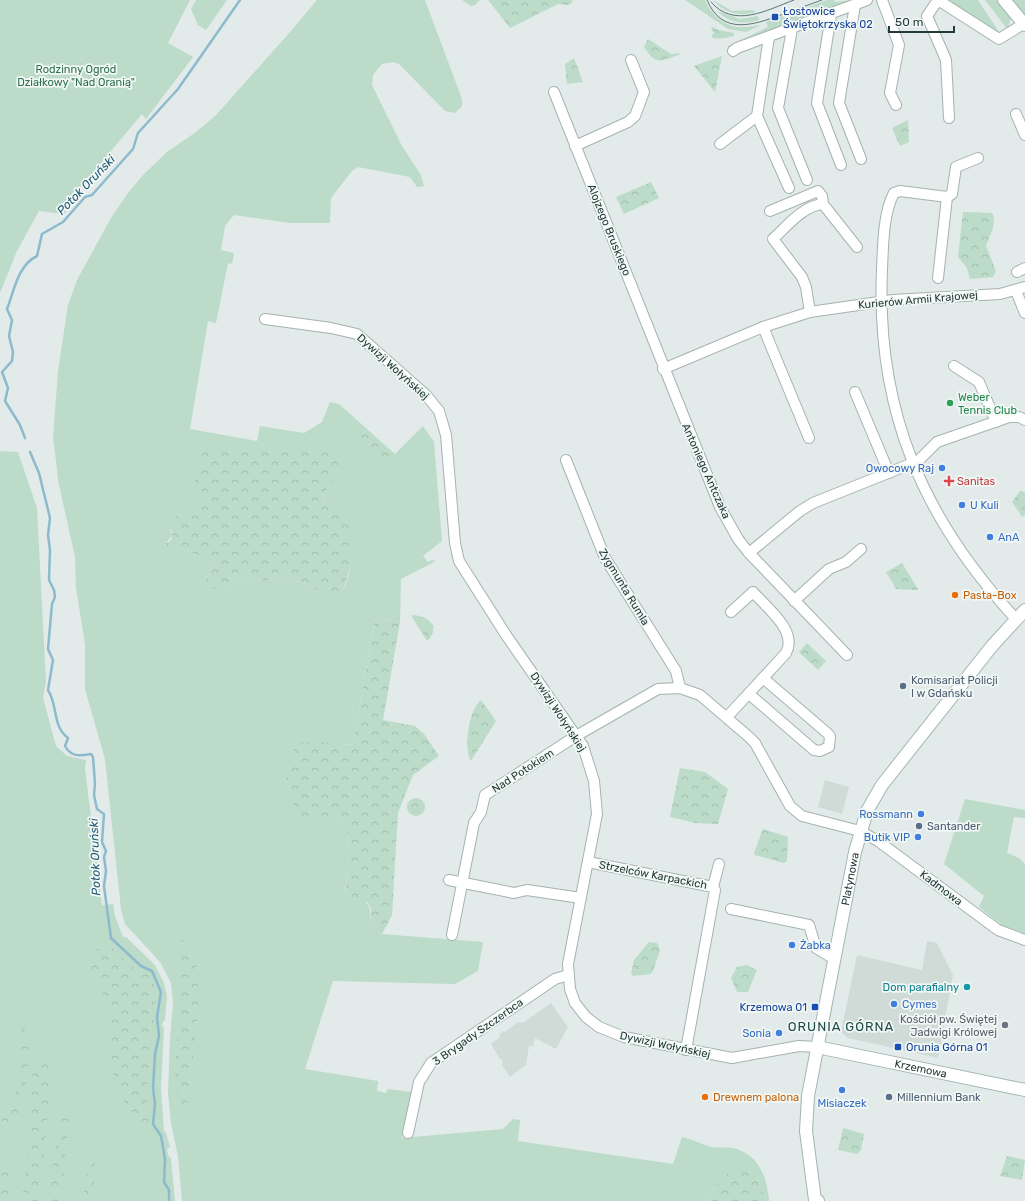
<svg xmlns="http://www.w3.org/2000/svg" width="1025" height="1201" font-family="Rubik,sans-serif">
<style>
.built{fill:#d0dbd8}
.green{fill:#bcdbc9;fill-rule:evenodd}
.forest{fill:url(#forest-crowns)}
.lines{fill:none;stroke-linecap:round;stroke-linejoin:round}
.stream{stroke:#8dbacd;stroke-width:2.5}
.street-casing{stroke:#a5b3b0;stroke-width:12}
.secondary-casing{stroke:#a1b6b2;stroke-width:14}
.street{stroke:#fff;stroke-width:10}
.secondary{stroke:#fff;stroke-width:12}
.tram{stroke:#5e7774;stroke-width:1}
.transit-dot{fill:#1a4fb4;stroke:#f2f8f6;stroke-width:1.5}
.leisure-dot{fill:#2e9e5b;stroke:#f2f8f6;stroke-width:1.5}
.shop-dot{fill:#3f7fe0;stroke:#f2f8f6;stroke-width:1.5}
.health-dot{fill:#e0444e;stroke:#f2f8f6;stroke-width:1.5}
.food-dot{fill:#e8710a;stroke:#f2f8f6;stroke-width:1.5}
.service-dot{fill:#5c6f8a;stroke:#f2f8f6;stroke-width:1.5}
.culture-dot{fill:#0f9aa8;stroke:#f2f8f6;stroke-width:1.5}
.worship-dot{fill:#6b7280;stroke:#f2f8f6;stroke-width:1.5}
.labels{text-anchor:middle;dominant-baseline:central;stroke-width:3.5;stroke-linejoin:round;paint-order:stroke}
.transit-label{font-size:11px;fill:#164399;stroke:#f2f8f6;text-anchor:start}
.park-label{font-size:11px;fill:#307052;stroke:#f2f8f6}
.street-label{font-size:11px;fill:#233b38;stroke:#f2f8f6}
.leisure-label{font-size:11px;fill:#27864d;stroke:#f2f8f6;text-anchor:start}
.shop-label{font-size:11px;fill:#366cbe;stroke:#f2f8f6;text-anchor:end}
.health-label{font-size:11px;fill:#be3a42;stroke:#f2f8f6;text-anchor:start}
.food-label{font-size:11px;fill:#c56008;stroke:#f2f8f6;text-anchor:start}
.service-label{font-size:11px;fill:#4e5e75;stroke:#f2f8f6;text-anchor:start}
.culture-label{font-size:11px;fill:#0d838f;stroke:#f2f8f6;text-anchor:end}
.worship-label{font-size:11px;fill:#5b616d;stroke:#f2f8f6;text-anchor:end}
.water-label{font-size:12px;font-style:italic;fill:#215a74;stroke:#f2f8f6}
.quarter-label{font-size:13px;letter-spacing:1px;fill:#204c48;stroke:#f2f8f6}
</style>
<defs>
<pattern id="forest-crowns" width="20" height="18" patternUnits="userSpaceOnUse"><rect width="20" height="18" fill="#bcdbc9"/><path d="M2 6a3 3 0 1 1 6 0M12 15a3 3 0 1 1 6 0" fill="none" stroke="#a1bdad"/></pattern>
</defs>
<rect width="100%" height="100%" fill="#e2ebe9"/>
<g class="built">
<path d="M825,780L849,787L842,814L818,807Z"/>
<path d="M927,941L937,943L953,975L938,1058L848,1038L841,1032L857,955L922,970Z"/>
<path d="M551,1003L568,1027L556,1049L535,1038L533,1046H529L526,1065L510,1077L502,1065L503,1060L500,1059L491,1044L500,1037L499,1035L503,1031L505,1032L518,1022L523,1023Z"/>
</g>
<g class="green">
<path d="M0,0H190L168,43L193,57L146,119L142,114L96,169L64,214L39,211L17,251L0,293Z"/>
<path d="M196,0H227L206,30L198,25L191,9Z"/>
<path d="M317,0H425L462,99V106L455,113L445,111L399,64L394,62L382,64L373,75L372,85L402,146L421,175L424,186L417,187L410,177L358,167L352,171L331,198L330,223H290L234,215L225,226L221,250L234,253L232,264L228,263L216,323L208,321L190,429L257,441L260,426L304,433L322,422L330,402L339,404L367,429L357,441L395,454L423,426L434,442L442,541L423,556L428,562L432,560L436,561L401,579L400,622L375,618L353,745L345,744L294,805L337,822H347L348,866L345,892C367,903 372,899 370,926L382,934L483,942L478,971L455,984L333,981L305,1069L378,1081L377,1091L386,1093L388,1089L411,1092L402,1138L503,1129L513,1119L520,1120L518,1141L673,1164L682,1137C692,1139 701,1144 711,1147C718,1148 726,1147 733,1148C759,1154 767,1177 769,1201H766L757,1177L723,1176L705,1201H182L178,1156L171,1124L168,1093L170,1039L173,1003L171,983L160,962L125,924L121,909L105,759L85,689V644L76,588L75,557L58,480L55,452L53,438L58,371L68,305L77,280L111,218L128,193L144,174L167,152L196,132L216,115L291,31ZM338,473L325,493L324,505L347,523C350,544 355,575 340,593H324L306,584L281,577L267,581L256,580L249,576L225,588L204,582L210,573L211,563L196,556L191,551L165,545L173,534L170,530L177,516L200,513L205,498L202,488Z"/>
<path d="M462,0H480L475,5L471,6Z"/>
<path d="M685,0H705C712,16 727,29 745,27C751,27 757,25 761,25L746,32L728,29Z"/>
<path d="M713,0L732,11L753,10L756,12C739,17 724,13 713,0Z"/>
<path d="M827,0H834L835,2L852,0L729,48L728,46L768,27L766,22Z"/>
<path d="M947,0H978L999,32H996Z"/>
<path d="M985,0H997L1008,11L1011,19L1007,29Z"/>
<path d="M1010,0H1025V18Z"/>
<path d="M717,11L740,19L758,16L759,20C744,25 729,23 717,11Z"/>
<path d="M0,451L18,452L37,508L46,682L43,698L56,746L67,756L86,760L85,769L102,905L113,904L115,916L123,937H126L155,965L164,983L167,996L165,1020L163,1022L162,1026L164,1028L161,1088L164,1131L166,1133L170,1147L167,1149L168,1155L171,1158L175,1201H0Z"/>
<path d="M965,799L1025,810V818L1014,817L1007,853L1019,858L1025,864V933L1003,926L979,907L984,896L944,864Z"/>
</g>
<g class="forest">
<path d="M488,0H571L573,1L569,5L558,4L510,28Z"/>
<path d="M713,27L719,30L734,33V36C728,38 716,40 711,37L714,33L711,28Z"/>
<path d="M648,39L671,54L680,53L679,55C660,61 656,66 644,47Z"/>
<path d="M722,56L715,92L694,66Z"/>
<path d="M574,58L583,82L567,84L565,64Z"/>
<path d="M908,120L909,142L900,146L892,128Z"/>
<path d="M651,182L659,198L624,214L616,197Z"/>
<path d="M963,212L992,213C998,222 989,237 986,246L996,271L993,277L970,279L967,268L958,257Z"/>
<path d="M367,429L395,454L386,463L357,441Z"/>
<path d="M206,447L291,448L331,454L341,461L338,473L325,493L324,505C331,510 341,516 346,522C357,536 350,581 340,593H324L306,584L281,577L267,581L256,580L249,576L225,588L205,589L204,582L210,573L211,563L196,556L191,551L164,545L171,540L173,534L168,521L177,516L200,512C205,499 206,492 194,482L196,469Z"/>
<path d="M1020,491L1025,492V515L1022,517L1012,502Z"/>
<path d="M902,563L918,589L917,590L896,589L886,572Z"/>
<path d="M411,615C428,615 442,627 427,641Z"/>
<path d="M375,618L400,622L383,720L415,726L424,734L439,756L413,775L398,813L392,915L382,934L370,926L371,909L368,903L345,895L348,866L347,822L295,821L294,805L289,802V791L286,783L295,744L313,741L353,745Z"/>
<path d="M807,643L826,661L818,670L799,652Z"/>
<path d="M481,700L496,721L471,761C463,748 469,709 481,700Z"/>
<path d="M680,768L705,772L728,789L718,824L696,823L670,817Z"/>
<circle cx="416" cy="807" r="9"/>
<path d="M763,829L788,837L787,861L784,863L755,855L754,853Z"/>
<path d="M174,931C182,939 189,946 193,956C206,984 190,1080 186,1115L178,1097L175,1072L180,1000V953Z"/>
<path d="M649,942L657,943L660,950L653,971L650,974L633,976L631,974L634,960Z"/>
<path d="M105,943C120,953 131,970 148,975L154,984L156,998L146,1091L150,1138L122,1099L114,1079L108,1033L109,1005L90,970L97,949Z"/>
<path d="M747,965L757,970L748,992H737L731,978L737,967Z"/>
<path d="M24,1026L29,1045L26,1081L21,1109L15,1122L1,1121L0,1106L9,1110C23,1079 24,1062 17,1029Z"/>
<path d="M47,1053L50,1086L40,1201H22L29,1147L33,1069Z"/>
<path d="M70,1105L61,1201H47L62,1106Z"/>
<path d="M843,1128L864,1134L861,1150L857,1154L838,1150Z"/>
<path d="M1007,1156L1025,1160L1022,1180L1000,1176Z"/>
<path d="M91,1157L96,1167L92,1201H82Z"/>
<path d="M742,1164L757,1177L766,1201H705L723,1176Z"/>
<path d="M0,1167H2L12,1176L13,1201H0Z"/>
</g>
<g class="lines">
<g class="stream">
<path d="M25,438L20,425L5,401L8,388L2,372L12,361L13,352L9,336L12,320L7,309C14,291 18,265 37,256L42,234L63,222L85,197L92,195L133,149L138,133L178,89L240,0"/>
<path d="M30,452L39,473L50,518L48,535L50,550L49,580L54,590L55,597L52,604L48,649L53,660L48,690C58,705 52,726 68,738L65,746C71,757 79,756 91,754L93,757L95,784L94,795L97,809L104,814L102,842L106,851L104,857L106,871L104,886L111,938L141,966L152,971L161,992L157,1017L159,1036L155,1054L153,1088L155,1104L153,1124L161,1136L163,1147L165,1160L164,1182L169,1190V1201"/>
</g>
<g class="street-casing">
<g id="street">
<path d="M882,0L899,45L890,93L896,105"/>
<path d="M938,0L927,16L946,60L949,118"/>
<path d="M938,0L999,39L1025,23"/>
<path d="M855,5L839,103L861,159"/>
<path d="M831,15L817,103L841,165"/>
<path d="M792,29L778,108L807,180"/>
<path d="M769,37L757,116L789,188"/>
<path d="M733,51L737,48L867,0"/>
<path d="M554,92L720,507L738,539L749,553L847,655"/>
<path d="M1016,114L1025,135"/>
<path d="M720,144L757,116"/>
<path d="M575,146L628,122L635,116L644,92L631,60"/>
<path d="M978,158L956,167L952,194L947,197L900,191L894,193C883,213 883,247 882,270C876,409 922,518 1016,619"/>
<path d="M770,211L818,191L822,196L823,204L857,247"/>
<path d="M1017,272L1025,268"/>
<path d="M938,278L947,197"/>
<path d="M1016,291L1025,313"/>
<path d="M810,312L806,287L802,277L773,239C786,227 804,205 823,204"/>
<path d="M265,319L331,328L357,334L426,395L439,411L446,435L455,543L459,561L506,635L583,746L594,781L597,814L568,964L570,989L575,1003L586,1017L599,1027L624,1037L732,1058L799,1046L817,1047"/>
<path d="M763,327L809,438"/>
<path d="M954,366L979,382L996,422"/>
<path d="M663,369L763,327L810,312L893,300L1000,294L1025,287"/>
<path d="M855,392L889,473"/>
<path d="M566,460L605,558L676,671L680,688"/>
<path d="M749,553L800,511L813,503L918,461L937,442L1009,417H1019L1025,420"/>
<path d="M794,601L829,569L846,562L861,549"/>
<path d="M749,694L814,750L820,751L829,747L830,736L826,732L763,678"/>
<path d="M727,717L786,653C798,631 767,608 753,592L731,612"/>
<path d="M588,862L713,887L715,890L686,1050"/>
<path d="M449,880L514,893L527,890L581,898"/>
<path d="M713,887L719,864"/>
<path d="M731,909L809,925L816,948L834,959"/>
<path d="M452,935L474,823L481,812L485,795L576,736L658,689L680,688L700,695L749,737L755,743L790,806L802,816L860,831L878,841L998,930L1025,940"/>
<path d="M408,1133L419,1082L431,1063L555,979L568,975"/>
</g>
</g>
<g class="secondary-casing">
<g id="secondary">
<path d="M1004,0L1025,25"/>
<path id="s1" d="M817,1047L1025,1090"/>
<path id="s2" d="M818,1201L815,1200L806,1131L808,1096L855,852L867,811L882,785L992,646L1025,610"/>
</g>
</g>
<use href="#street" class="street"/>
<use href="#secondary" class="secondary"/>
<g class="tram">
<path d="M707,0C722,36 753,25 781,15C794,10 808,5 822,0"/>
<path d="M711,2C734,29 767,10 794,0"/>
</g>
</g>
<g class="transit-dot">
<rect x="771" y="13" width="8" height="8" rx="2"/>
<rect x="811" y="1003" width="8" height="8" rx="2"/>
<rect x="894" y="1043" width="8" height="8" rx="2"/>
</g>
<circle class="leisure-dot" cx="950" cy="403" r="4"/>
<g class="shop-dot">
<circle cx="942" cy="468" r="4"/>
<circle cx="962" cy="505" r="4"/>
<circle cx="990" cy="537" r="4"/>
<circle cx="921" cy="814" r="4"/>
<circle cx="918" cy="837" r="4"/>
<circle cx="792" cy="945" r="4"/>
<circle cx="894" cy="1004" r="4"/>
<circle cx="779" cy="1033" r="4"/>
<circle cx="842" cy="1090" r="4"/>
</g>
<path class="health-dot" d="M947 475h4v4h4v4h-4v4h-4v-4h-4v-4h4z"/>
<g class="food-dot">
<circle cx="955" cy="595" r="4"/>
<circle cx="705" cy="1097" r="4"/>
</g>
<g class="service-dot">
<circle cx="903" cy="686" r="4"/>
<circle cx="919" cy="826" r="4"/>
<circle cx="889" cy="1097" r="4"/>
</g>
<circle class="culture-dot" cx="967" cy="987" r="4"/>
<circle class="worship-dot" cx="1005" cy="1025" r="4"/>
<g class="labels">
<g class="transit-label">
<text x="783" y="11">Łostowice<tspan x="783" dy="13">Świętokrzyska 02</tspan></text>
<text x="807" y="1007" text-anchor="end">Krzemowa 01</text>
<text x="906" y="1047">Orunia Górna 01</text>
</g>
<g class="park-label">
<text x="76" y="69">Rodzinny Ogród<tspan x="76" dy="13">Działkowy "Nad Oranią"</tspan></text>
</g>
<g class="street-label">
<text transform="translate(609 230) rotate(68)">Alojzego Bruskiego</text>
<text transform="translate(918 300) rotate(-5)">Kurierów Armii Krajowej</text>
<text transform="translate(393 367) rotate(42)">Dywizji Wołyńskiej</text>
<text transform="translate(706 471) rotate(66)">Antoniego Antczaka</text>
<text transform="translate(624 587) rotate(59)">Zygmunta Rumla</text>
<text transform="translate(558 712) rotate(57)">Dywizji Wołyńskiej</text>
<text transform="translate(523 771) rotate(-33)">Nad Potokiem</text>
<text transform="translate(653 875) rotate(11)">Strzelców Karpackich</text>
<text stroke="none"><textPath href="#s2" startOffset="329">Platynowa</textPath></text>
<text transform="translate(941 888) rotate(37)">Kadmowa</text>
<text transform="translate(478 1032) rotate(-35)">3 Brygady Szczerbca</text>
<text transform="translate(665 1045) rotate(12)">Dywizji Wołyńskiej</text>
<text stroke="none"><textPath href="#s1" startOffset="106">Krzemowa</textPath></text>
</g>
<g class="leisure-label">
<text x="958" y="397">Weber<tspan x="958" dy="13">Tennis Club</tspan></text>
</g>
<g class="shop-label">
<text x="934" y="468">Owocowy Raj</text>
<text x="970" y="505" text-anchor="start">U Kuli</text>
<text x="998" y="537" text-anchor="start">AnA</text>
<text x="913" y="814">Rossmann</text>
<text x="910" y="837">Butik VIP</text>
<text x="800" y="945" text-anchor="start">Żabka</text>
<text x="902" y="1004" text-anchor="start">Cymes</text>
<text x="771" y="1033">Sonia</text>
<text x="842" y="1103" text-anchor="middle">Misiaczek</text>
</g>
<g class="health-label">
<text x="957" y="481">Sanitas</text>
</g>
<g class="food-label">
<text x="963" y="595">Pasta-Box</text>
<text x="713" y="1097">Drewnem palona</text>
</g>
<g class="service-label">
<text x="911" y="680">Komisariat Policji<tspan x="911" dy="13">I w Gdańsku</tspan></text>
<text x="927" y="826">Santander</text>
<text x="897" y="1097">Millennium Bank</text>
</g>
<g class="culture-label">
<text x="959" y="987">Dom parafialny</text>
</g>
<g class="worship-label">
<text x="997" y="1019">Kościół pw. Świętej<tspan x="997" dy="13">Jadwigi Królowej</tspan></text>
</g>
<g class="water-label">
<text transform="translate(86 185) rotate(-46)">Potok Oruński</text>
<text transform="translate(95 857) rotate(-92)">Potok Oruński</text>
</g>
<g class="quarter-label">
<text x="841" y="1026">ORUNIA GÓRNA</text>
</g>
</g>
<path d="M889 26v6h65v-6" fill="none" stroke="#233b38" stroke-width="2"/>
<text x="895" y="26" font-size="12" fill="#233b38" stroke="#f2f8f6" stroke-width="3" paint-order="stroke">50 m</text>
</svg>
